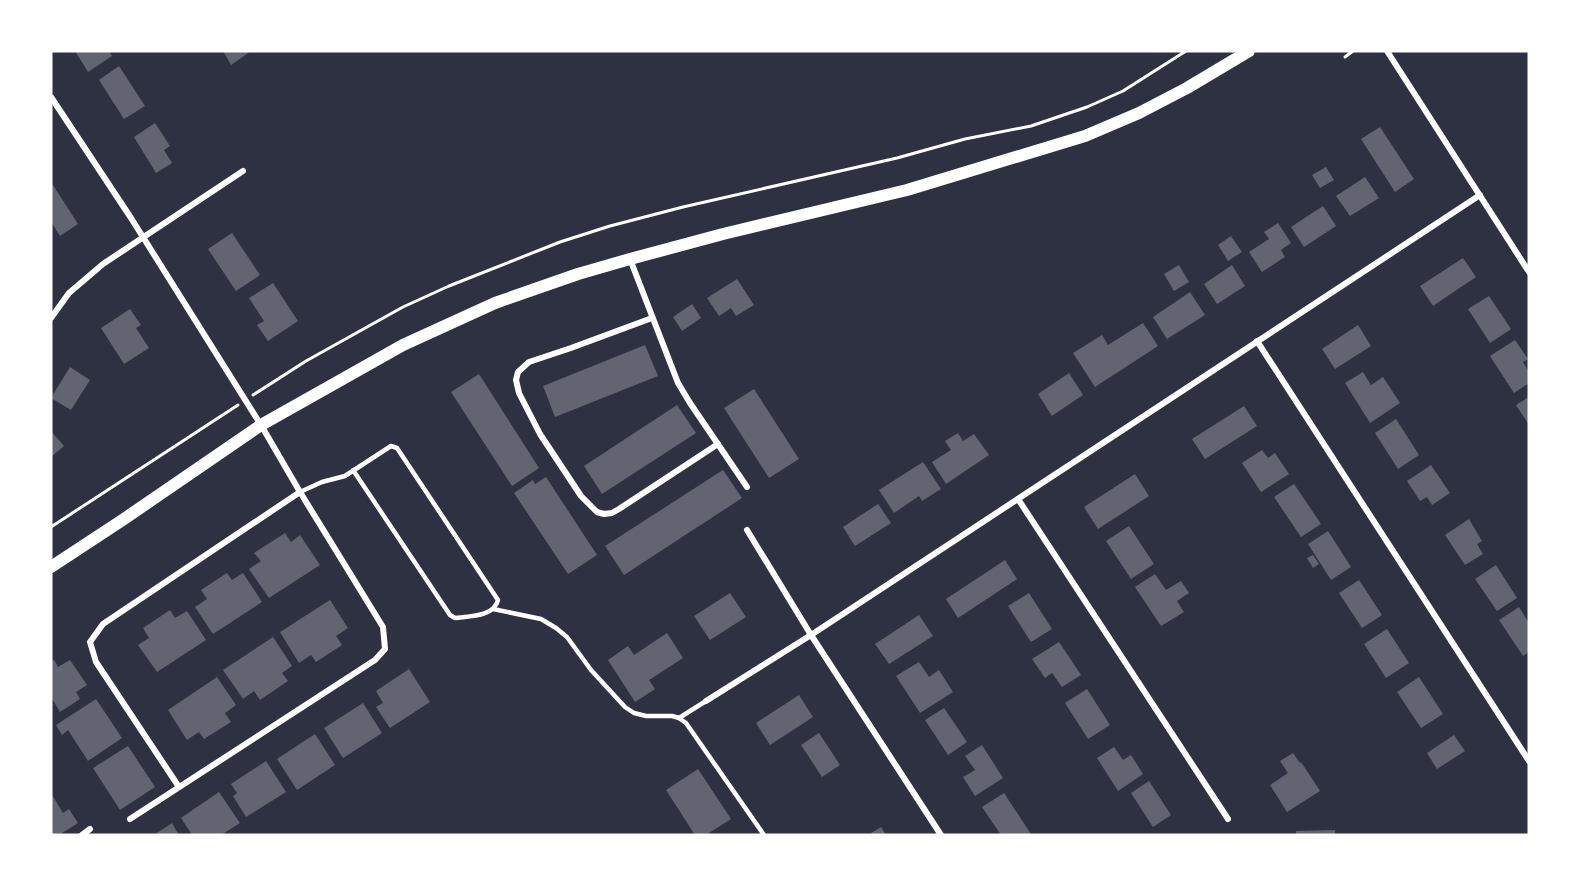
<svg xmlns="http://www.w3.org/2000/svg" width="1580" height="886" font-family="'Sofia Sans Condensed',sans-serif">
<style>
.building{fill:#626471}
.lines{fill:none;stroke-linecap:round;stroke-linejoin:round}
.path{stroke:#fff;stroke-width:3}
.service{stroke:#fff;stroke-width:4.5}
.minor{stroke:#fff;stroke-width:6}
.secondary{stroke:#fff;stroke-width:12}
</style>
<rect width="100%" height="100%" fill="#2d3142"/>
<g class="building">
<path d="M75,51H109L112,56L88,72Z"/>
<path d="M223,51H251L231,65Z"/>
<path d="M119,66L145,106L124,119L99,80Z"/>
<path d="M155,123L170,146L164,150L172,163L156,173L134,137Z"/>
<path d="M1380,127L1414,179L1395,192L1361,139Z"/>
<path d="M1326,167L1334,180L1320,188L1312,175Z"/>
<path d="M1365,177L1379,198L1350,216L1336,196Z"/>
<path d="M51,182L78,224L60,236L51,222Z"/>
<path d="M1323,206L1336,226L1304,247L1291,227Z"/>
<path d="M1278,223L1291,243L1281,250L1285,257L1262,272L1249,252L1269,239L1264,232Z"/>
<path d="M232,233L260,275L236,291L208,249Z"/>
<path d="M1231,236L1242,252L1228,261L1218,245Z"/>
<path d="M1463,258L1476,277L1433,306L1420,286Z"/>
<path d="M1179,265L1189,282L1174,291L1164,274Z"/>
<path d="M1232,265L1245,286L1217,304L1204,284Z"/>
<path d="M737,279L754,305L736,316L731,308L719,316L707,298Z"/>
<path d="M273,283L298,321L268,341L257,325L264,321L249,298Z"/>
<path d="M1190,292L1205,315L1167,339L1153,317Z"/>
<path d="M1489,296L1511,329L1490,343L1468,309Z"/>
<path d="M692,304L701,318L682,331L673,317Z"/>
<path d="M130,309L141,325L136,328L149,348L124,364L101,328Z"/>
<path d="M1143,323L1158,346L1095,387L1073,353L1102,335L1108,345Z"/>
<path d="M1358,325L1371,346L1335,369L1322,349Z"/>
<path d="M1515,340L1528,359L1523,362L1529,372V383L1514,393L1490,356Z"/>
<path d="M645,345L658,376L555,417L543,386Z"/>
<path d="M70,367L90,380L71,410L51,398Z"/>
<path d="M1363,372L1371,385L1383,377L1400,403L1370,423L1345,383Z"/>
<path d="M1069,373L1083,395L1052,416L1038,394Z"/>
<path d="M479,374L539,468L512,486L451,392Z"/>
<path d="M754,389L799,459L769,478L724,408Z"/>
<path d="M1529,397V425L1516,405Z"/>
<path d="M677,405L696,433L602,494L584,466Z"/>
<path d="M1244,406L1257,426L1205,459L1192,439Z"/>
<path d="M1396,419L1419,455L1398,469L1375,433Z"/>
<path d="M51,431L64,446L51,457Z"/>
<path d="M958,433L963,441L974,434L989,455L946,484L932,462L951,450L945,441Z"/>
<path d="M1262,450L1268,458L1275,453L1289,474L1261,492L1242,463Z"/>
<path d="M923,462L941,489L922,501L919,496L894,513L879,490Z"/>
<path d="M1431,465L1450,493L1432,505L1427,497L1420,501L1407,481Z"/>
<path d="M723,470L742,498L624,575L605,546Z"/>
<path d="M1135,474L1149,496L1098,529L1084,507Z"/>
<path d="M546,477L597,555L568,574L514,493L533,480L535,484Z"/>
<path d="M1294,484L1321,524L1301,537L1274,497Z"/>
<path d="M878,504L891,523L855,546L843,527Z"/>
<path d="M1469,519L1482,541L1477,544L1483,554L1465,565L1445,535Z"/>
<path d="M1129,526L1154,564L1131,579L1106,541Z"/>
<path d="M1328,531L1351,567L1331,580L1308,544Z"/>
<path d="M285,533L291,542L300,535L320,565L269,598L249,569L261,561L254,553Z"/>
<path d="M1313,555L1319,564L1313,568L1307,558Z"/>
<path d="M1005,560L1017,579L958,618L946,599Z"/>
<path d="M1496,565L1517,598L1497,611L1475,579Z"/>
<path d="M227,573L232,580L243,573L262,602L213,634L195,607L207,599L201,590Z"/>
<path d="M1155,574L1166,590L1181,581L1189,593L1177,601L1184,612L1161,626L1135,587Z"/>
<path d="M1359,580L1382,615L1362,628L1339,593Z"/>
<path d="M730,593L746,617L710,640L694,616Z"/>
<path d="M1029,593L1052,629L1031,642L1008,606Z"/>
<path d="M330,600L348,628L336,636L342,645L316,662L311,655L299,663L280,632Z"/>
<path d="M1519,607L1529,623V652L1523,656L1499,620Z"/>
<path d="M170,610L175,618L187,611L206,640L157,672L138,645L149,638L143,628Z"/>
<path d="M919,615L933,636L889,664L875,644Z"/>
<path d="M1387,629L1409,663L1386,678L1364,644Z"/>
<path d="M667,633L683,658L649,680L655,689L635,702L608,660L628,646L634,655Z"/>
<path d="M273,637L292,666L282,673L288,681L260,700L254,691L243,699L223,670Z"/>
<path d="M1059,642L1081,675L1062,687L1052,673L1045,678L1032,659Z"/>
<path d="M54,660L58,667L70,660L87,685L76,692L80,699L60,712L51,697V661Z"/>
<path d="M919,662L929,677L939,670L953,692L920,713L896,676Z"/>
<path d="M409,669L430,702L390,728L376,707L383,703L376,691Z"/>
<path d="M217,677L236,705L225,713L231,722L204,739L199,732L187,740L168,710Z"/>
<path d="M1419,677L1443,714L1421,728L1397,692Z"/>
<path d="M1087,689L1110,725L1088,739L1065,703Z"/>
<path d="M799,695L813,717L770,745L756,723Z"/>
<path d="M96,699L122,738L88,761L68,730L62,735L56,725Z"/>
<path d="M363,703L382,733L343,758L324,728Z"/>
<path d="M944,708L967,742L948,755L925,720Z"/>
<path d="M819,733L840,765L822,777L801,745Z"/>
<path d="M315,734L335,765L297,790L277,759Z"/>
<path d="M1454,735L1465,751L1437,769L1427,753Z"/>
<path d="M982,745L1003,778L975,796L963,777L975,770L965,756Z"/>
<path d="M128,746L155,787L120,810L93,768Z"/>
<path d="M1114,747L1123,760L1131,755L1143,774L1118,791L1097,758Z"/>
<path d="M1293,753L1300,763L1301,762L1320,791L1287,812L1270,785L1288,773L1280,761Z"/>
<path d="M266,761L286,792L246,817L233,796L237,793L231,784Z"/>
<path d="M698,769L731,819L706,835H695L666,790Z"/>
<path d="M1149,781L1171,815L1153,827L1131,793Z"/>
<path d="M219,792L240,823L221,835H192L181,818Z"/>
<path d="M51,793L63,813L69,809L78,823L59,835H51Z"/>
<path d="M1004,793L1031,834L1029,835H1001L982,807Z"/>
<path d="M172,823L179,835H154Z"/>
<path d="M881,827L886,835H868Z"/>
<path d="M1335,830V835H1296V831Z"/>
</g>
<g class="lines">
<g class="path">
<path d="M1345,57L1353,51"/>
<path d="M253,395L306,361L403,307L449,286L560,242L610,226L683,207L897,158L965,139L1031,126L1087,107L1123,91L1186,51"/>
<path d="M51,527L238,405"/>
</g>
<g class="service">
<path d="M300,492L322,482L345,476L391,446L397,448L498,600C494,617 469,616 455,618L450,615L353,470"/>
<path d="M493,609L541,619L556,628L567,637L591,670L625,707L634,713L646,716H672L679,718L686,723L764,835"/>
<path d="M679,718L706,701"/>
</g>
<g class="minor">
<path d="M1387,51L1529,272"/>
<path d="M51,97L131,218L261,425L300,492L383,627L385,649L375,660L130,819"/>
<path d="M630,259L678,383L690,403L747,487"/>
<path d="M51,318L69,293L103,264L243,171"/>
<path d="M652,318L571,348L529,362L518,372L516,380L519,393L540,434L581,496L597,512L604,514L612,513L619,509L718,444"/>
<path d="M1257,341L1529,761"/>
<path d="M1018,499L1228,819"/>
<path d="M747,530L811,635L941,835"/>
<path d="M706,701L811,635L1480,195"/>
<path d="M179,787L96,662L90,642L103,624L300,492"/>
<path d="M82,835L90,829"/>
</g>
<path class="secondary" d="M51,567L124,519L261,425L403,345L495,303L578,274L630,259L723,234L907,190L1085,136L1139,113L1187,88L1249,51"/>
</g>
<rect width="1580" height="886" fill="none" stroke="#ffffff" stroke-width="105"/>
</svg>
